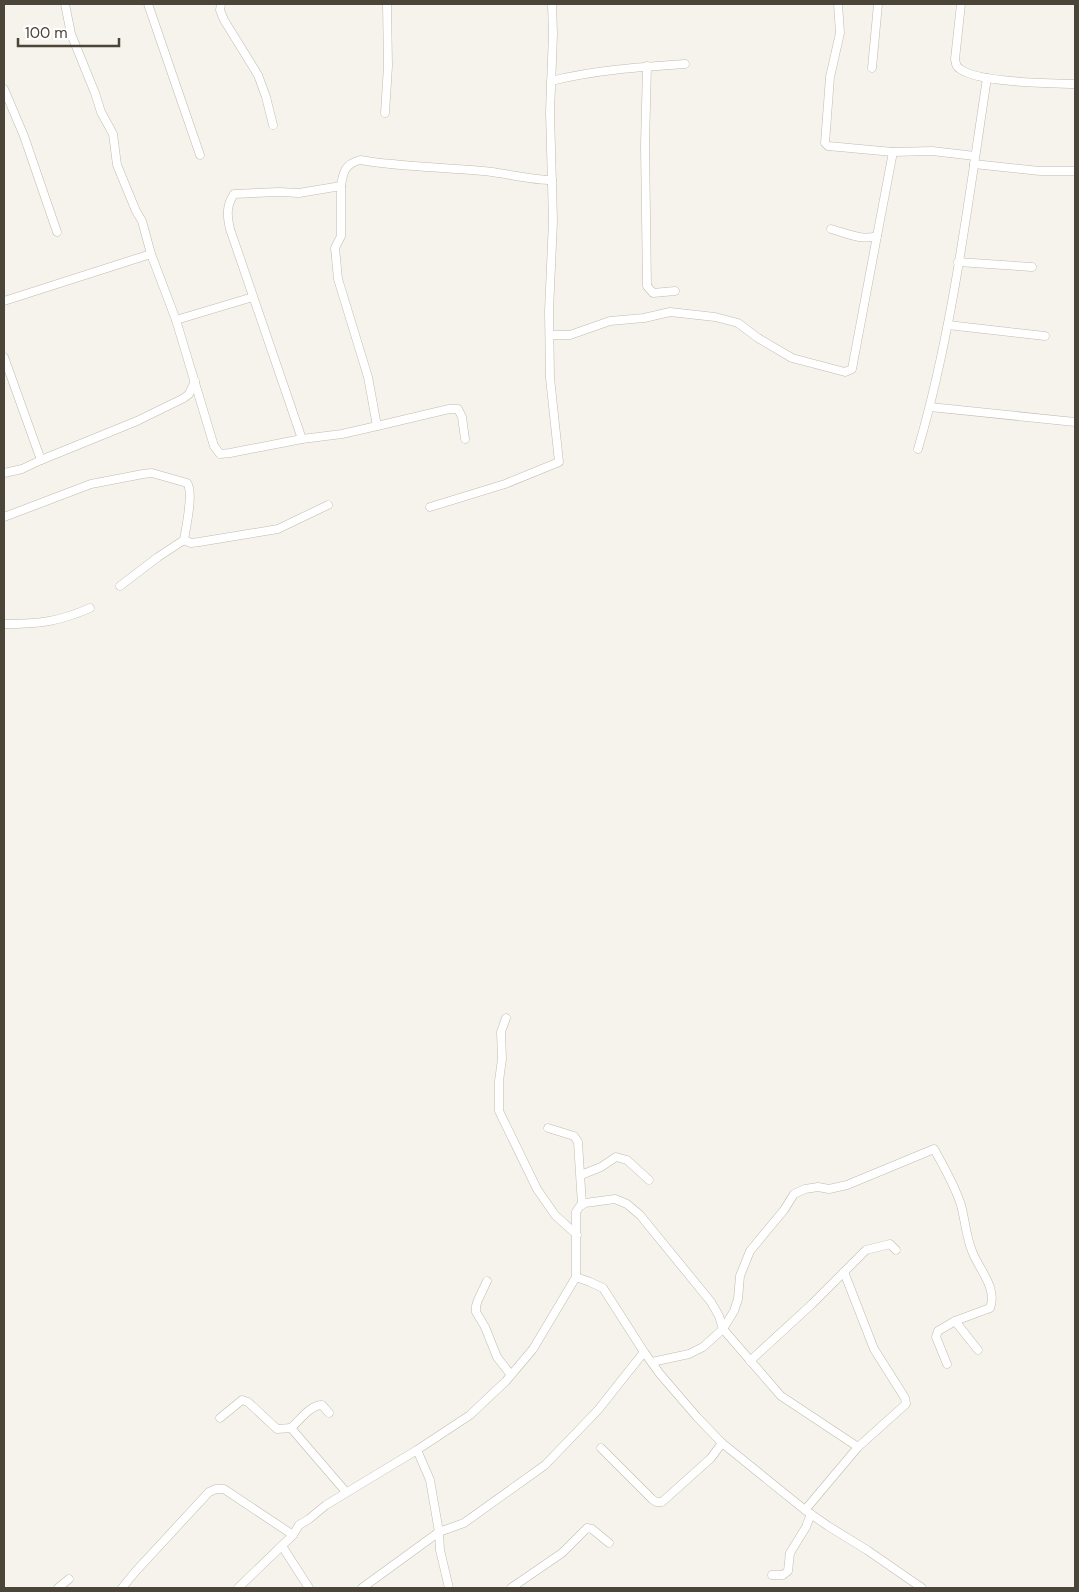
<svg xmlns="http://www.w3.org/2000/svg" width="1079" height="1592" font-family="'DM Sans',sans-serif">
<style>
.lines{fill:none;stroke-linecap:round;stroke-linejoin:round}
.minor-casing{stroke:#c2bbae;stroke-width:9}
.minor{stroke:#fff;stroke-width:8}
</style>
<rect width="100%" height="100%" fill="#f6f3ec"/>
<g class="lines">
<g class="minor-casing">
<g id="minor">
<path d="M65,4L71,34L95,93L101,112L113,134L117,165L136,211L142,221L151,254L176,320L214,446L220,454L230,453L302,439"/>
<path d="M148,4L200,155"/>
<path d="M221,4L220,10L224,20L258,75L266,97L273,125"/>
<path d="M838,4L840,33L830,77L825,143L828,146L893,152L932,151L975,156"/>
<path d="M961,4L955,59C956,64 956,67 960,69C979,83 1050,83 1075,84"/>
<path d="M647,66L645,145L647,286L653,293L675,291"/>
<path d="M872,68L878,4"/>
<path d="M551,81C595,70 640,67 685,64"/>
<path d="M4,89L24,136L57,232"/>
<path d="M385,113L388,66L387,4"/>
<path d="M974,164L1040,171H1075"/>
<path d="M341,186V236L335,248L338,279L368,377L377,426L342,434L302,439L230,229C227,216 226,206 234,194L279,192L299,193Z"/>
<path d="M341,186C343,172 345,164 360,160C401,167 442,167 483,171C506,173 529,180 552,180"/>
<path d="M831,229C846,233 862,241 877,236L893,152"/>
<path d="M958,262L1032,267"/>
<path d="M4,301L151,254"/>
<path d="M176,320L253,297"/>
<path d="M948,325L1045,336"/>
<path d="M550,335H570L610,321L644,318L670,312L715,317L738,323L758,338L792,358L845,372L852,369L877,236"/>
<path d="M4,357L41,460L22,469L4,473"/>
<path d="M930,407L1075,422"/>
<path d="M377,426L449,409H458L462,417L465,439"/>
<path d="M918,449C953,329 968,202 987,78"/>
<path d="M41,460L137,421L184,398L189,394L195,381"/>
<path d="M430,507L505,484L559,462L550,378L549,311L553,221L550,112L553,34L552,4"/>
<path d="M4,517L91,484L143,474L152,473L187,483C194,492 186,527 184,540L158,557L120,586"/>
<path d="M184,540L191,543L199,542L278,529L328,505"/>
<path d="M4,624C39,624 58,622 90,608"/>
<path d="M506,1018L501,1032L502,1059L499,1081V1111L537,1189L555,1215L577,1235"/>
<path d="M548,1128L574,1136L578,1142L582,1205"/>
<path d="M581,1175L601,1167L616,1157L627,1160L649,1180"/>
<path d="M576,1277L590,1282L603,1288L644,1352L660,1374L697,1417L722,1443L805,1510L828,1526L867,1550L922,1588"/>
<path d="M487,1281L478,1300L476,1306V1312L485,1327L497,1357L511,1375"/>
<path d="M955,1321L978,1350"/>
<path d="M750,1361L812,1304L866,1250L890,1244L896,1250"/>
<path d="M652,1362L689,1354L703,1347L723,1329L734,1311L738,1299L740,1276L750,1251L784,1210L794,1194L805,1189L818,1187L829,1189L847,1185L934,1149C944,1167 955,1186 961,1205C965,1220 966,1236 972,1251C978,1268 998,1288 990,1308L955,1321L938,1331L936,1337L947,1364"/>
<path d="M220,1418L242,1400L248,1402L277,1429L291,1428L346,1492"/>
<path d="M291,1428C300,1420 310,1405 322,1405L329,1413"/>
<path d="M601,1448L652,1499L656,1502H662L711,1458L722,1443"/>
<path d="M417,1450L430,1480L439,1532L440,1550L449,1588"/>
<path d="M805,1510L858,1447L906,1404L905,1398L874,1349L844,1272"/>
<path d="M282,1546L309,1588"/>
<path d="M772,1575H783L788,1571L790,1553L806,1527L811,1514"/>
<path d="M58,1588L69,1579"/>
<path d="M122,1588L135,1572L209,1492L216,1489H224L293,1535"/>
<path d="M238,1588L293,1535L299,1525L309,1519L326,1505L417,1450L470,1415L506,1381L533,1349L576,1277V1212L580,1206L585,1203L615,1199L627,1204L640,1215L711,1302L719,1316L723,1329L781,1396L858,1447"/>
<path d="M362,1588L439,1532L464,1523L545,1465L598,1410L644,1352"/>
<path d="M511,1588L562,1553L587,1528L592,1529L609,1543"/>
</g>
</g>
<use href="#minor" class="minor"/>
</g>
<rect width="1079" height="1592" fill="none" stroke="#4b4439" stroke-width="10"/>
<path d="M18 38v8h101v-8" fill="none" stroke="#4b4439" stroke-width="2.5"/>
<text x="25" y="38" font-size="15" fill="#4b4439" stroke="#ffffff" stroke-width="4" paint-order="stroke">100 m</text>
</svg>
